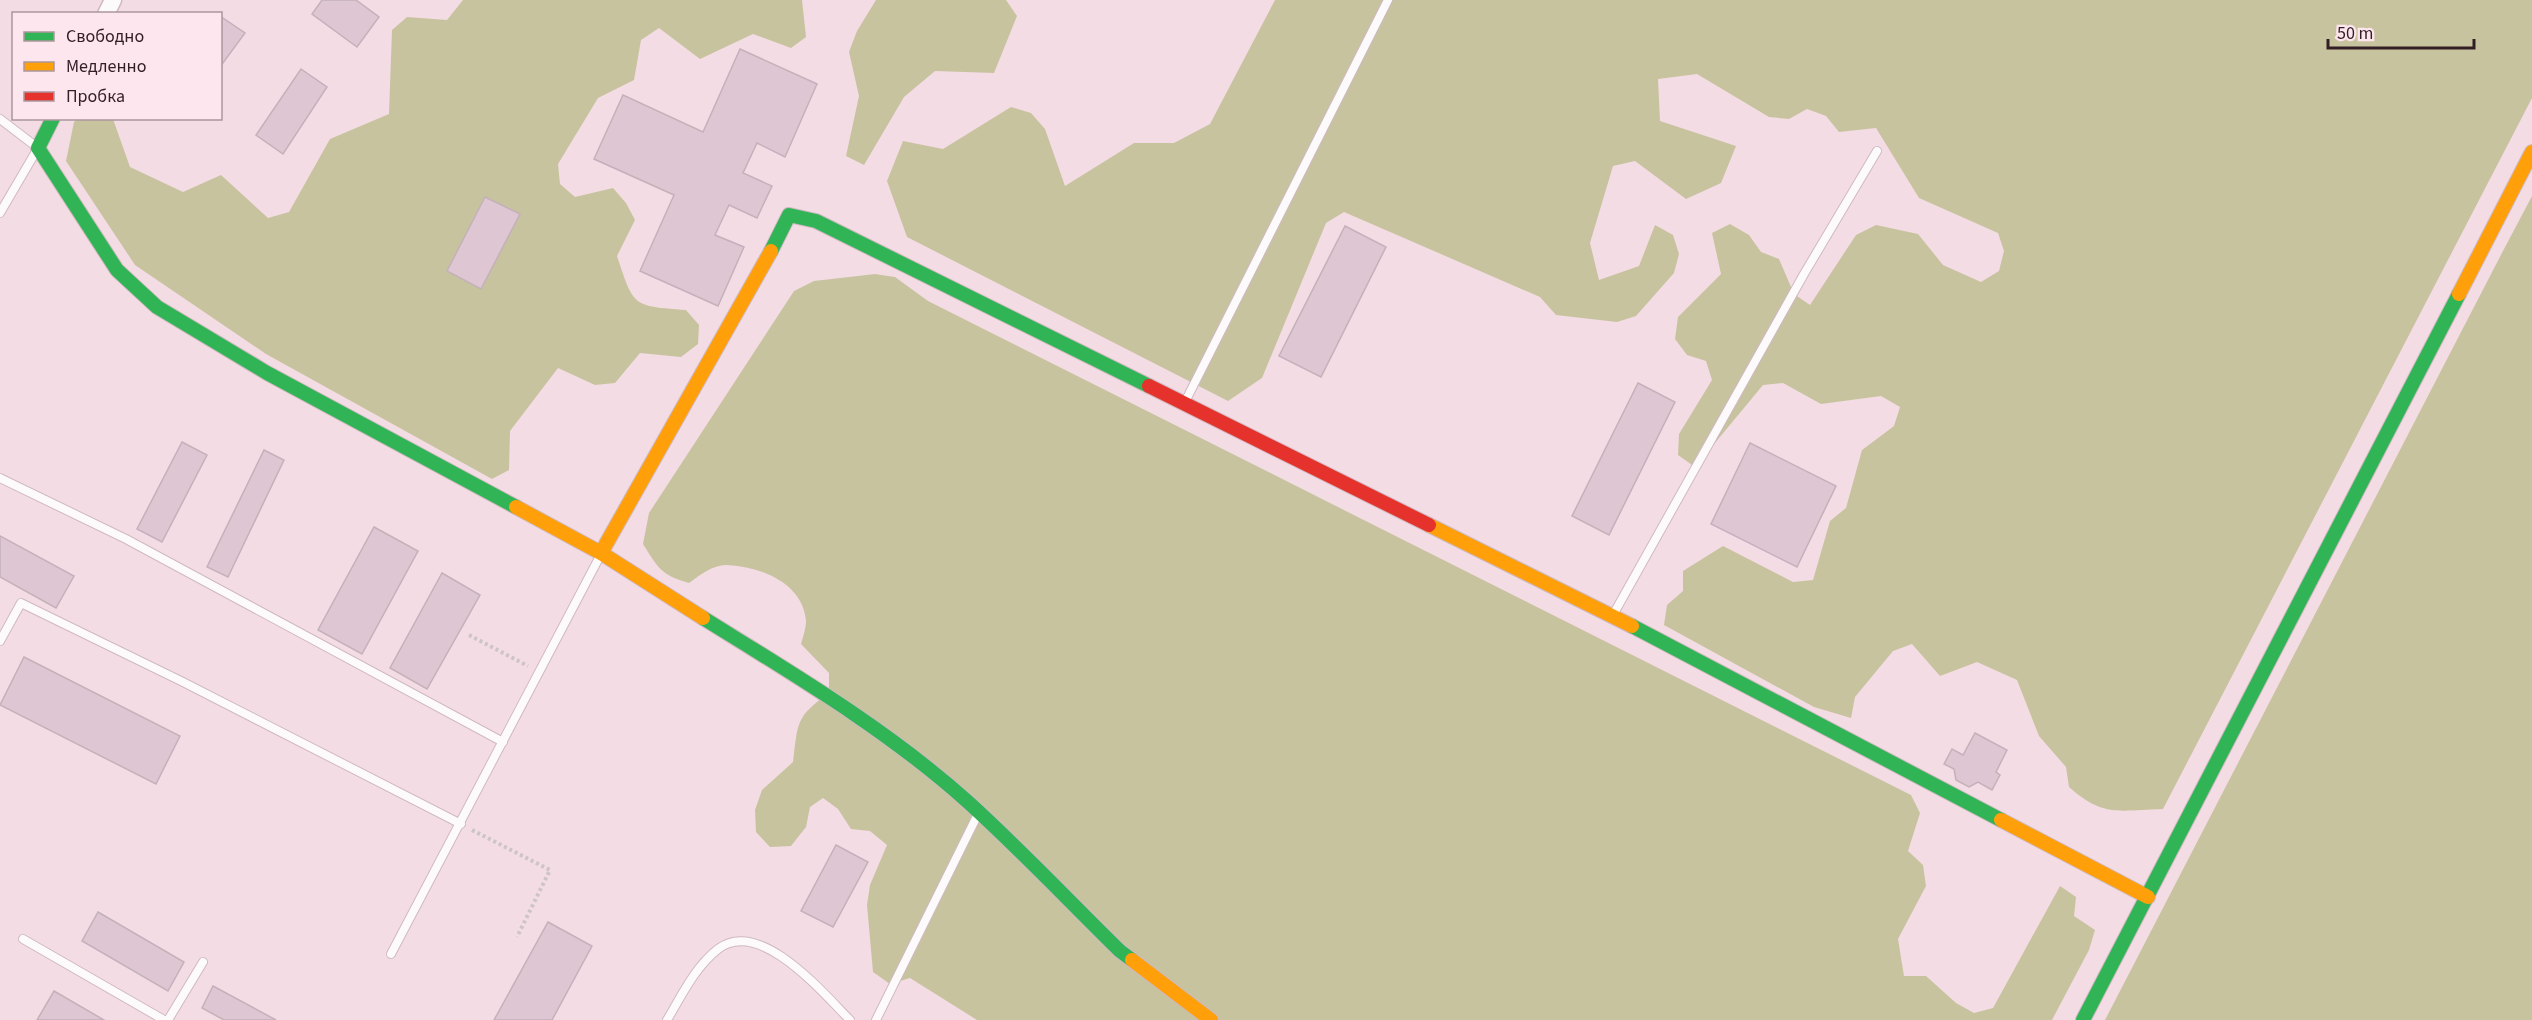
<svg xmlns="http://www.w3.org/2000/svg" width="2532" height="1020" font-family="'Source Sans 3',sans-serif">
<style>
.forest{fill:#c7c39f}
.building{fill:#dec6d2;stroke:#c4b1ba;stroke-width:1.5}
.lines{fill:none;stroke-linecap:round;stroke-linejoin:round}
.lane-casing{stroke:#cfb9c1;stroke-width:10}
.street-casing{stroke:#cfb9c1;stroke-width:19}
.fast-casing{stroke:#cfb9c1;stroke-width:16}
.slow-casing{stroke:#cfb9c1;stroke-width:16}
.jam-casing{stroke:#cfb9c1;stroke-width:16}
.path{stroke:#cdc4c7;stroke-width:4;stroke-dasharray:3 3;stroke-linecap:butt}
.lane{stroke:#fdfafb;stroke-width:8}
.street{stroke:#fdfafb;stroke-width:16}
.fast{stroke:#30b455;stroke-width:14}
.slow{stroke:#ff9f0a;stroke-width:14}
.jam{stroke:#e5322d;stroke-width:14}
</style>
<rect width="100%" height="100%" fill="#f4dce4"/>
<g class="forest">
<path d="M463,0H802L806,37L791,48L753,34L700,59L659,28L641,40L634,80L598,98L558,164L560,184L575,197L613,188L626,203L635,220L617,256C634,307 632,306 686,310L699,325L698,344L681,357L640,353L615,383L595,385L558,368L510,431L509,470L492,479L266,354L135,265L66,161L74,122L78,119H113L130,167L183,192L221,175L268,218L289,212L330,139L389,114L392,30L407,17L447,20Z"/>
<path d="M876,0H1006L1017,16L994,73L935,71L904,97L864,165L846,156L859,96L849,52L857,31Z"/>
<path d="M1275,0H2532V98L2163,809C2119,810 2104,818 2069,787L2066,767L2039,736L2017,680L1977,662L1940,676L1912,644L1893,651L1855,697L1851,718L1814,707L1664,625L1667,605L1683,591V571L1723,546L1793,582L1813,580L1830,521L1846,508L1862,450L1894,426L1900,407L1881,396L1821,404L1783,383L1763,385L1695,467L1678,455L1679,434L1712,380L1706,361L1687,355L1675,339L1678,317L1721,274L1712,233L1730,224L1749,235L1761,252L1779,259L1794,294L1810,305L1856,235L1876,225L1918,234L1943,265L1981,282L1999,271L2004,251L1998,233L1919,198L1876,128L1839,132L1826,116L1807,109L1789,119L1769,117L1697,74L1658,79L1660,121L1736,146L1721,183L1686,199L1635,161L1613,166L1590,243L1599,280L1639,266L1655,225L1673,235L1679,254L1674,273L1636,316L1617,322L1556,315L1540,297L1344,212L1326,223L1262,378L1228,401L907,237L887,181L903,141L943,149L1011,107L1031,113L1045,129L1065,186L1134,143H1174L1210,124Z"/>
<path d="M2532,196V1020H2105L2504,249Z"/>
<path d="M875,274L895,277L928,301L1911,795L1920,813L1908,851L1923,865L1926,886L1898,939L1904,976H1926L1956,1003L1974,1013L1993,1008L2060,886L2076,897L2074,916L2095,930L2089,950L2052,1020H977L910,978L890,984L873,972L867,905L870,885L887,845L870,831L851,829L838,809L823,798L810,807L806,827L791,846L770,847L756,832L755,810L762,790L793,762C798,723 795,717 829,693V673L801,644C803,637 806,628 806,621C803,583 760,566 726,565C713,565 700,575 689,583C661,575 658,568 643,544L649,513L794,291L814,281Z"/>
</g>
<g class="building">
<path d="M322,0H356L379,17L357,47L312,14Z"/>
<path d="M220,16L245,33L220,67Z"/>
<path d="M740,49L817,84L785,157L757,143L743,173L772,186L757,218L729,205L715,235L744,247L718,306L640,271L674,195L594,159L623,95L703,132Z"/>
<path d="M301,69L327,87L283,154L256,135Z"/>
<path d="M485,197L520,214L481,289L447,271Z"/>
<path d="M1345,226L1386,247L1321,377L1279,356Z"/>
<path d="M1638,383L1675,402L1609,535L1572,516Z"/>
<path d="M182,442L207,455L162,542L137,529Z"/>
<path d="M1750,443L1836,486L1797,567L1711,524Z"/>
<path d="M264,450L284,460L228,577L207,567Z"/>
<path d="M374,527L418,551L362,654L318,630Z"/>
<path d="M0,536L74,576L56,608L0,577Z"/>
<path d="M442,573L480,595L427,689L390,668Z"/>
<path d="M24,657L180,736L156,784L0,705Z"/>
<path d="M1975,733L2007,750L1996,772L2000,775L1992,790L1978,782L1969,787L1956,780L1954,769L1944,764L1952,749L1963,755Z"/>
<path d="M836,845L868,862L833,927L801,911Z"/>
<path d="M98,912L184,962L168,991L82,941Z"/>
<path d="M548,922L592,946L552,1020H494Z"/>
<path d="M213,986L276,1020H224L202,1008Z"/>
<path d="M54,991L104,1020H37Z"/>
</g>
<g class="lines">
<g class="lane-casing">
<g id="lane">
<path d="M0,119L38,148L0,213"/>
<path d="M1185,402L1388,0"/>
<path d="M0,478L126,539L503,742"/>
<path d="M1613,615L1804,274L1877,151"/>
<path d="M0,641L21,603L181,681L461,824"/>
<path d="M23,939L164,1020"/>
<path d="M391,954L600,556"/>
<path d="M168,1020L203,962"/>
<path d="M667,1020C682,995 695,967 718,949C760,917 823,993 850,1020"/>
<path d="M876,1020L978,814"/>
</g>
</g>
<g class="street-casing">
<path id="street" d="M106,14L113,0"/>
</g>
<g class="fast-casing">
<g id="fast">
<path d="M53,118L38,148L117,270L157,307L267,373L516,507"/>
<path d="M771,251L789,215L816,221L1149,386"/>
<path d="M703,618C793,674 888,730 968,802C1020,849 1069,901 1120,951L1132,960"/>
<path d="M1632,626L2001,820"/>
<path d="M2083,1020L2459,294"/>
</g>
</g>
<g class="slow-casing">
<g id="slow">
<path d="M2459,294L2532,152"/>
<path d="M516,507L601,553L703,618"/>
<path d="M1429,525L1632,626"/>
<path d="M601,553L771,251"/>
<path d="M2001,820L2148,897"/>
<path d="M1132,960L1211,1020"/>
</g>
</g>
<g class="jam-casing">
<path id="jam" d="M1149,386L1429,525"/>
</g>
<g class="path">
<path d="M469,635L528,666"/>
<path d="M472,830L550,870L517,937"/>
</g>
<use href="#lane" class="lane"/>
<use href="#street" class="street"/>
<use href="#fast" class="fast"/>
<use href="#slow" class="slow"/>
<use href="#jam" class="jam"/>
</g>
<rect x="12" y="12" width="210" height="108" fill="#fde6ed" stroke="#ac969d" stroke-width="1.5"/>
<rect x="24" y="32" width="30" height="9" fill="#30b455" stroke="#ac969d" stroke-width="1.5"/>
<text x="66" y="42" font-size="18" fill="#321e25">Свободно</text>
<rect x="24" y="62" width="30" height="9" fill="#ff9f0a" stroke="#ac969d" stroke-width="1.5"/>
<text x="66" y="72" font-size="18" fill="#321e25">Медленно</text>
<rect x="24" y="92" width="30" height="9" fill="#e5322d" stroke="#ac969d" stroke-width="1.5"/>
<text x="66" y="102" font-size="18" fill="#321e25">Пробка</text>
<path d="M2328 39v9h146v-9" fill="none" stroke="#321e25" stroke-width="3"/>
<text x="2337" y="39" font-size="18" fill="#321e25" stroke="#fde6ed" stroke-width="4.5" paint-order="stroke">50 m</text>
</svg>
